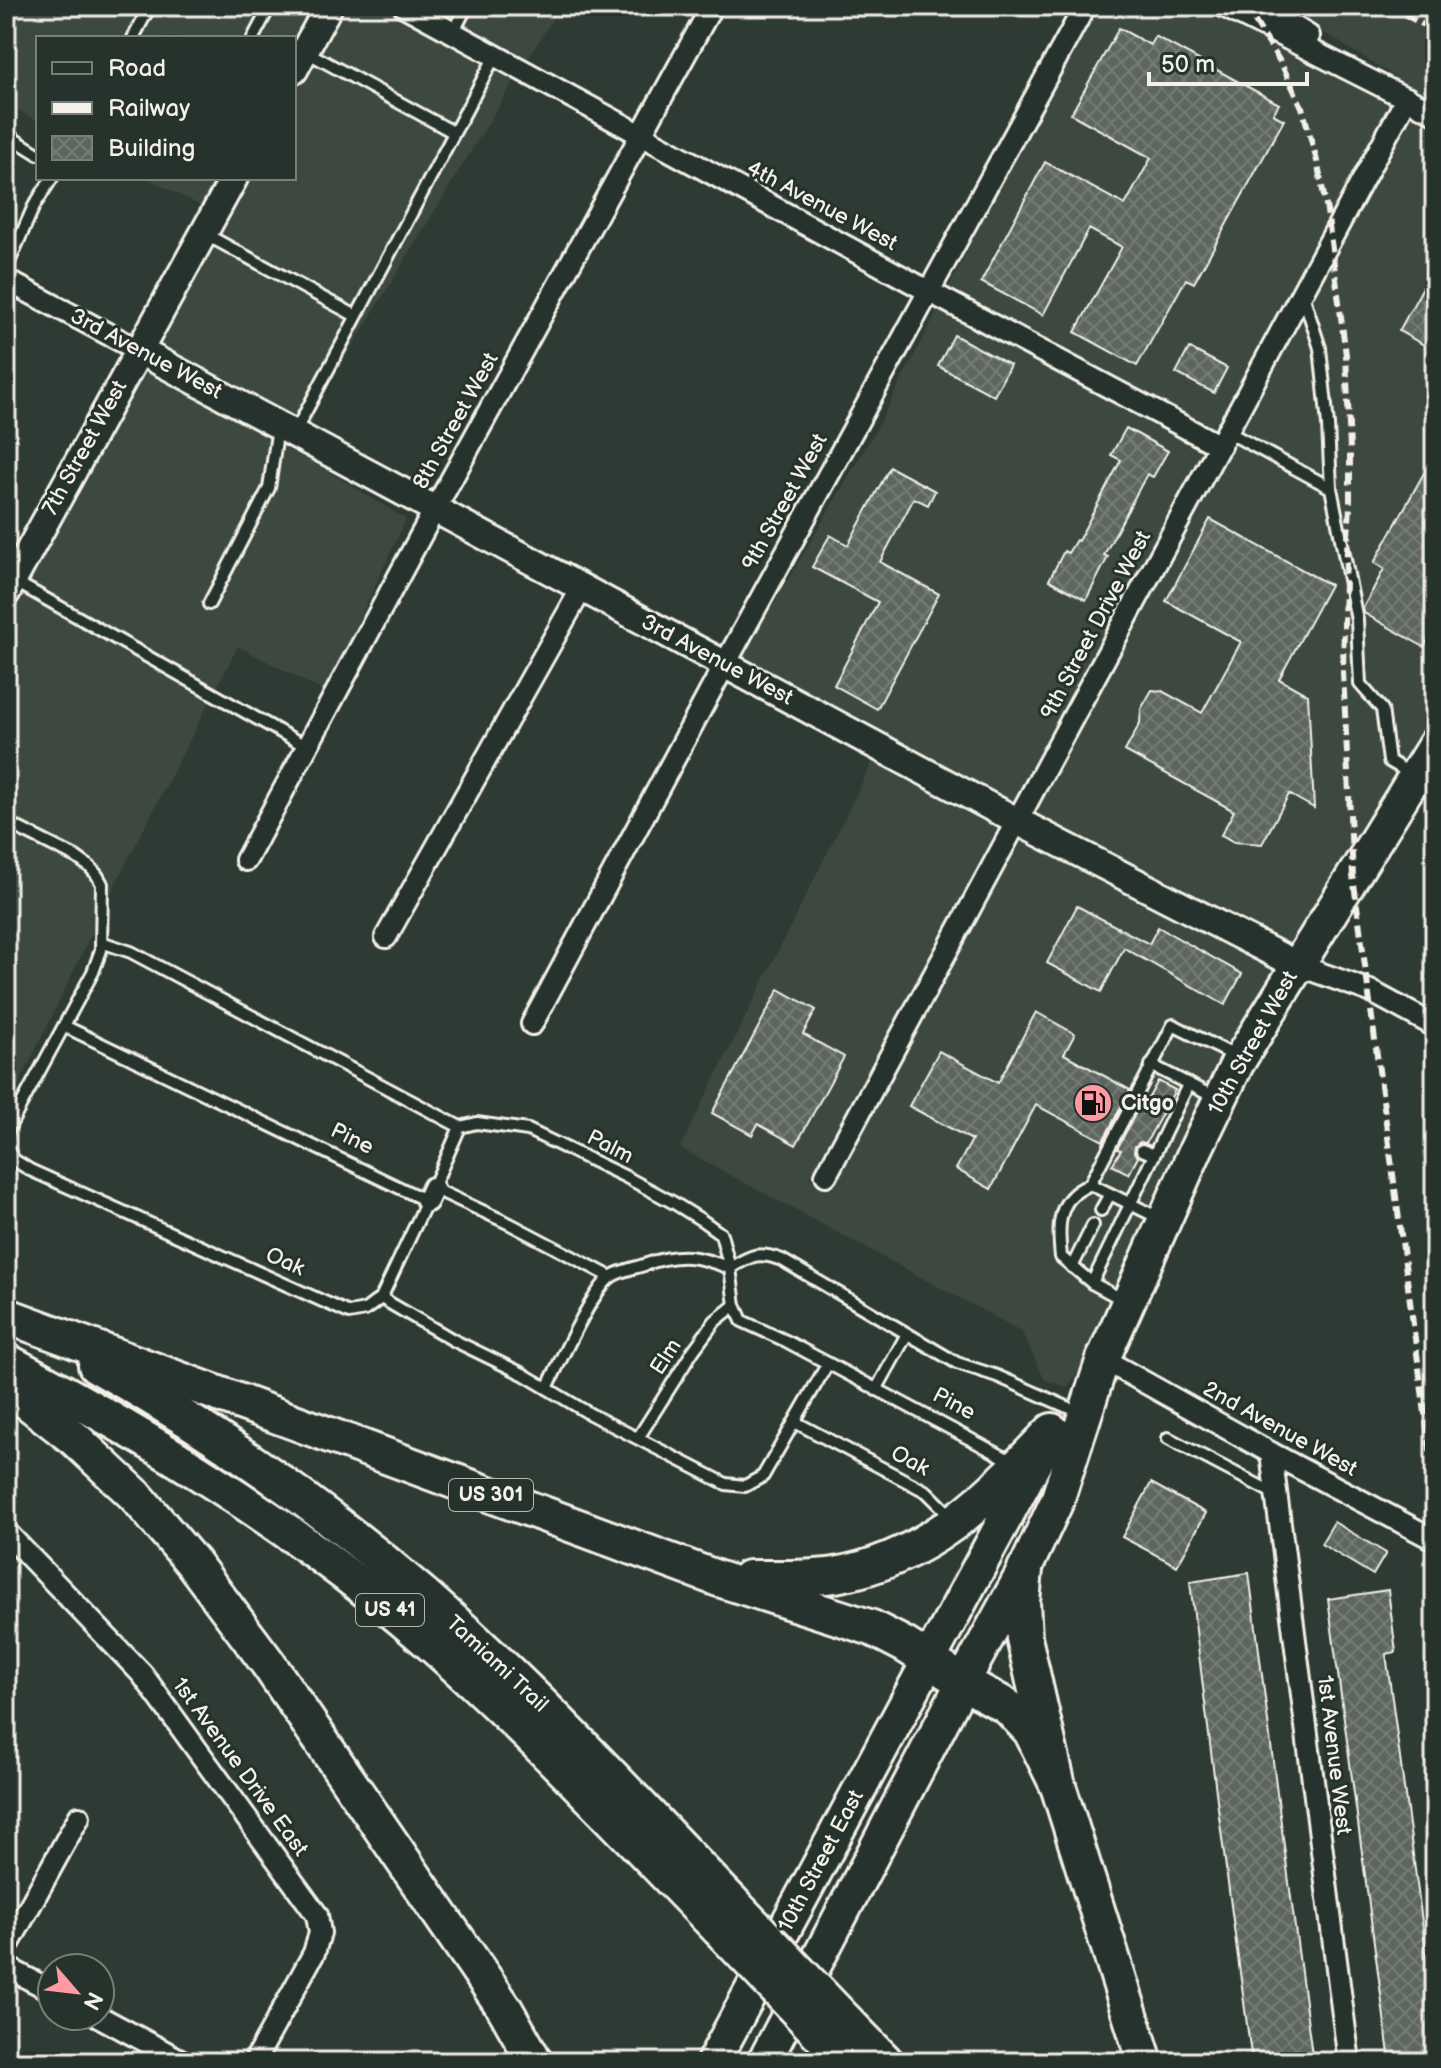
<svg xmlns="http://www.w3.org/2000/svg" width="1441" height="2068" font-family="'Balsamiq Sans',sans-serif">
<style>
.built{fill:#3c4841}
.building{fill:url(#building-cross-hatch);stroke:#f4f1e8;stroke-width:2}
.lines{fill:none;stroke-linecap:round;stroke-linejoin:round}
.service-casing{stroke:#f4f1e8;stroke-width:16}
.minor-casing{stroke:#f4f1e8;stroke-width:26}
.tertiary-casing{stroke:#f4f1e8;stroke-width:32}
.primary-casing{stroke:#f4f1e8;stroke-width:38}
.trunk-casing{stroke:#f4f1e8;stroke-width:40}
.service{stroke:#26332d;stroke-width:10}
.minor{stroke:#26332d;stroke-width:20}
.tertiary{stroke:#26332d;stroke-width:26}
.primary{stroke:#26332d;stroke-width:32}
.trunk{stroke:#26332d;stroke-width:34}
.rail{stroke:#f4f1e8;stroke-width:6;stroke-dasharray:12 6;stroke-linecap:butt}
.trunk-bridge-casing{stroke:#f4f1e8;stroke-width:40;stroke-linecap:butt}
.trunk-bridge{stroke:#26332d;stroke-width:34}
.labels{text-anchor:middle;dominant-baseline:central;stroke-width:6;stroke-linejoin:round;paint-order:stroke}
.shield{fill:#26332d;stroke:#b6b8b0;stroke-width:2}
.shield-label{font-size:20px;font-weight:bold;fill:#f4f1e8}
.street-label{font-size:22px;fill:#f4f1e8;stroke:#26332d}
.poi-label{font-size:22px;font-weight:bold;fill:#f4f1e8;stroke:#26332d;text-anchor:start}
</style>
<defs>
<pattern id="building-cross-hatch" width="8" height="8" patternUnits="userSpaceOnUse" patternTransform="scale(2)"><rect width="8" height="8" fill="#5c655e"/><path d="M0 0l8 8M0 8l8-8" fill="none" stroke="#747c75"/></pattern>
</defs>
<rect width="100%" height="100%" fill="#2e3b34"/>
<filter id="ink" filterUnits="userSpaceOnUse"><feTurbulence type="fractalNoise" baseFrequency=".0125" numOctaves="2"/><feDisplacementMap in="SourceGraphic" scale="16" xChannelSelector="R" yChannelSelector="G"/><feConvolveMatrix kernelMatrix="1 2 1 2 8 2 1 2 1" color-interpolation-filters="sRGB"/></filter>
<g filter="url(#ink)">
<g class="built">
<path d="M6,6H315L294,44V38H38V121L6,104Z"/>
<path d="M343,6H381L515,79L314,409L312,430L155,346L248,178H294V95Z"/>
<path d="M427,6H560L527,61Z"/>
<path d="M1099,6H1199L1391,102L1214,430L948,289L1000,186Z"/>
<path d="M1281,6H1435V100L1413,88Z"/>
<path d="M1413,113L1435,125V719L1292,950L1033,817Z"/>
<path d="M147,178H220L203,207Z"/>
<path d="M938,309L1204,450L1011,806L741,660L877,428Z"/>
<path d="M144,365L309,454L308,459L406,519L347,646L323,691L238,646L117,881L6,1111V620Z"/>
<path d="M875,757L1001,825L810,1178L831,1190L1023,836L1280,968L1092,1353L1067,1387L1045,1380L1021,1331L680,1148Z"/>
</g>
<g class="building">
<path d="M1119,28L1150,45L1155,36L1279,104L1273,114L1284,120L1194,283L1186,279L1137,366L1075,332L1122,247L1089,229L1043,315L981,282L1045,162L1125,205L1151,158L1071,114Z"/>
<path d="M1435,265V351L1399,331Z"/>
<path d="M954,335L1010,365L994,396L938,366Z"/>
<path d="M1189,348L1227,368L1214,393L1176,373Z"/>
<path d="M1126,428L1168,451L1153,477L1147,474L1104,555L1108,557L1086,600L1049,580L1064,551L1068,553L1076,540L1078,541L1121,460L1111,455Z"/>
<path d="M1435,453V627L1424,647L1364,613L1363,608L1384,569L1374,563Z"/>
<path d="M890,467L935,491L928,505L914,498L880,562L939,594L877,709L834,685L878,602L812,567L830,535L848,545Z"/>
<path d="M1210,519L1330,585L1279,679L1308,695L1314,808L1289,794L1262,844L1234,842L1221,835L1234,811L1125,751L1140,723L1141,709L1152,690L1162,691L1202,713L1241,642L1166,601Z"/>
<path d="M1077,906L1149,944L1158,927L1242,974L1225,1005L1124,948L1101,992L1047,963Z"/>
<path d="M779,989L816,1010L803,1034L844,1057L796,1145L758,1124L752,1135L712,1113Z"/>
<path d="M1036,1012L1075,1034L1064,1054L1130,1090L1103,1141L1036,1105L991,1189L956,1169L972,1140L909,1106L939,1051L998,1083Z"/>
<path d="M1158,1081L1175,1090L1146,1143L1140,1142L1135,1146L1134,1152L1138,1157L1129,1174L1112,1165L1121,1150L1117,1149L1144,1097L1148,1099Z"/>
<path d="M1151,1483L1206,1513L1177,1566L1122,1537Z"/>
<path d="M1334,1522L1386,1553L1373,1575L1321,1544Z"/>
<path d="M1249,1573L1279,1808L1313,2062H1252L1219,1816L1190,1582Z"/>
<path d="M1388,1590L1396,1652L1386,1654L1435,2018V2062H1390L1328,1599Z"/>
</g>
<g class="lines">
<g class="service-casing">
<g id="service">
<path d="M453,33L467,6"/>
<path d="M133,38L150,6"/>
<path d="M253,38L270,6"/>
<path d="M305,51L453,132"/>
<path d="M6,134L38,154"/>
<path d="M205,234L356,316"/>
<path d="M6,269L34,206L52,178"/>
<path d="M1303,295L1320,348L1328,425L1331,488L1357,620L1360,684L1382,709L1389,761L1413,775"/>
<path d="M295,432L495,56"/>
<path d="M1228,432L1331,488"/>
<path d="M14,581L307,747"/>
<path d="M209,604L269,488L278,427"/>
<path d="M6,822L76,857L90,867L97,875L102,884L101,950L93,972L7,1131L6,1137"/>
<path d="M101,942L131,952L460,1127L477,1123L528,1130L626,1177L674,1203L703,1221L721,1234L730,1268L735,1305L742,1321L786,1341L1015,1463"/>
<path d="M1151,1065L1218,1099"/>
<path d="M460,1127L433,1188L510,1224L611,1277"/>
<path d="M6,1147L14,1160L30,1170L349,1313L365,1310L381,1298L427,1201L64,1026"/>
<path d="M1142,1150L1154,1155"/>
<path d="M1090,1184C1085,1187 1078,1190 1073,1195C1056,1210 1059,1237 1061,1257L1092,1283"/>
<path d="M1101,1210L1110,1194"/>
<path d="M1161,1219L1090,1184L1173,1025L1235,1056"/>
<path d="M1072,1267L1093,1225"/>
<path d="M730,1268C752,1255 758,1251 782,1260L957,1363L997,1376L1067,1407"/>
<path d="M381,1298L453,1340L523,1374L590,1414L726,1484L745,1486L763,1476L827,1365"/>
<path d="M1125,1301L1092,1283L1188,1085"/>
<path d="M547,1388C559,1364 593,1288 612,1276C622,1270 636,1268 647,1264C680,1252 698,1256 730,1268"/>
<path d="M876,1390L907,1334"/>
<path d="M795,1422L927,1492L952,1517"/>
<path d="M638,1438L693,1351L715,1321L735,1305"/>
<path d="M1168,1438L1275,1494"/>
</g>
</g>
<g class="minor-casing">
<g id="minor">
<path d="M404,6L928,291L1220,446"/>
<path d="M1223,6L1435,113"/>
<path d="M1261,6L1309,36"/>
<path d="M6,280L138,350"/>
<path d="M246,860L435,509L712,6"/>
<path d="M386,937L582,588"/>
<path d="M1297,965L1370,991L1435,1026"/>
<path d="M532,1024L725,664L1085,6"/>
<path d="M826,1175L1407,98"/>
<path d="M427,1201L433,1188"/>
<path d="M1103,1359L1271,1453L1435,1540"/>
<path d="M1271,1453L1349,2062"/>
<path d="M6,1532L142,1674L317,1915L320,1933L314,1953L254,2062"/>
<path d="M6,1949L79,1817"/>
<path d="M6,1967L52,1991"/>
<path d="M98,2016L184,2062"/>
</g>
</g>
<g class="tertiary-casing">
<g id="tertiary">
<path d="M294,70L329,6"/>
<path d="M138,350L1017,821L1297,965"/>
<path d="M6,593L234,178"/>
</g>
</g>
<g class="primary-casing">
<g id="primary">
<path d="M713,2062L1043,1448"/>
<path d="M764,2062L963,1682L1025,1569L1057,1501L1103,1359L1196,1149L1237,1064L1435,744"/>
</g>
</g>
<g class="trunk-casing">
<g id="trunk">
<path d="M13,1318L719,1579L872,1628L905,1645L963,1682L1008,1707L1031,1731L1058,1786"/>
<path d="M6,1361C152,1439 295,1527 421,1635C526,1726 621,1829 719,1929"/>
<path d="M96,1365C244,1448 382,1551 504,1668C583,1743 656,1824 732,1902"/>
<path d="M6,1385L75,1439L136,1496L193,1563L267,1662L505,2009L535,2062"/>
<path d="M1025,1569L1022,1602L1024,1638L1058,1786L1145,2062"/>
<path d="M749,1578C777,1578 806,1579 835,1575C929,1559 989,1497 1052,1431"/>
<path d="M847,2022L886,2062"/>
</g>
</g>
<use href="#service" class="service"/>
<use href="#minor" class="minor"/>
<use href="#tertiary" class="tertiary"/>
<use href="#primary" class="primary"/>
<use href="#trunk" class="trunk"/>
<g class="rail">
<path d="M1245,6L1281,63L1302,107L1317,161L1327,211L1346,355L1350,450V507L1345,579L1343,672L1353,876L1435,1488"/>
<path d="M1389,6L1435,31"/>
</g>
<g class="trunk-bridge-casing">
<g id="trunk-bridge">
<path d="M732,1902L847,2022"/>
<path d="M719,1929L833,2048"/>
</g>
</g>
<use href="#trunk-bridge" class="trunk-bridge"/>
</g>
</g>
<defs>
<g id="fuel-disc" transform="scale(2)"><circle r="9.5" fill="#ff9aa2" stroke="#26332d"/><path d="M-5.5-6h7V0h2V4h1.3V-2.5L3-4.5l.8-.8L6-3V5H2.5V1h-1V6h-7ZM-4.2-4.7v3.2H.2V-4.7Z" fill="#111"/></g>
</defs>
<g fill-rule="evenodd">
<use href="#fuel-disc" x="1093" y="1103"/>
</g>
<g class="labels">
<g class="shield">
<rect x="449" y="1479" width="84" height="32" rx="6"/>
<rect x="356" y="1594" width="68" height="32" rx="6"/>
</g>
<g class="shield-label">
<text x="491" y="1495">US 301</text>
<text x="390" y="1610">US 41</text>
</g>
<g class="street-label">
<text transform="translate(822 206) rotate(28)">4th Avenue West</text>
<text transform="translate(146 354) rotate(28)">3rd Avenue West</text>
<text transform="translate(456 421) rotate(-61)">8th Street West</text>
<text transform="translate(85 448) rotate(-61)">7th Street West</text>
<text transform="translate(785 502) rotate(-61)">9th Street West</text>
<text transform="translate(1096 625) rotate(-62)">9th Street Drive West</text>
<text transform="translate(717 660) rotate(28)">3rd Avenue West</text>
<text transform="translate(1253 1043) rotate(-61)">10th Street West</text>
<text transform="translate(352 1139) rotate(26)">Pine</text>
<text transform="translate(610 1147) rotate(27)">Palm</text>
<text transform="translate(285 1262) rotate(24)">Oak</text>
<text transform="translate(666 1357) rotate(-57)">Elm</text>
<text transform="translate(954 1404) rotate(28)">Pine</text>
<text transform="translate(1280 1429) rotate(29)">2nd Avenue West</text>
<text transform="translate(910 1461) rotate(28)">Oak</text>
<text transform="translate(497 1664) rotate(43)">Tamiami Trail</text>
<text transform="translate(1334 1755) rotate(83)">1st Avenue West</text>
<text transform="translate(240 1767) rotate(54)">1st Avenue Drive East</text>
<text transform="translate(821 1861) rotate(-62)">10th Street East</text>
</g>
<g class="poi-label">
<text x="1121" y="1103">Citgo</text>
</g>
</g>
<rect width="1441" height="2068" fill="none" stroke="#26332d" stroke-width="32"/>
<rect x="16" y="16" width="1409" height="2036" fill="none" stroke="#f4f1e8" stroke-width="3" filter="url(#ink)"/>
<rect x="36" y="36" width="260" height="144" fill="#26332d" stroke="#787f78" stroke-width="2"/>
<rect x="52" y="62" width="40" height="12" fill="#26332d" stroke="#787f78" stroke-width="2"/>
<text x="108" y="76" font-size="24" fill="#f4f1e8">Road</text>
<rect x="52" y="102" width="40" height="12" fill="#f4f1e8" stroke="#787f78" stroke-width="2"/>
<text x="108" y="116" font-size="24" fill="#f4f1e8">Railway</text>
<rect x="52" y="136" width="40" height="24" fill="url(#building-cross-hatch)" stroke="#787f78" stroke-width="2"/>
<text x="108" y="156" font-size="24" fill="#f4f1e8">Building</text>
<g transform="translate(76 1992) rotate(118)"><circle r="38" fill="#26332d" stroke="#787f78" stroke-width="2"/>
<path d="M0-6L14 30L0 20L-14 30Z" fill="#ff9aa2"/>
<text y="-12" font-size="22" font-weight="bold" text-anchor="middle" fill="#f4f1e8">N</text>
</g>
<path d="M1149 72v12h158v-12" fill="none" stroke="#f4f1e8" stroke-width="4"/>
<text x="1161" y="72" font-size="24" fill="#f4f1e8" stroke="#26332d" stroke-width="6" paint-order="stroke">50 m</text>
</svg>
